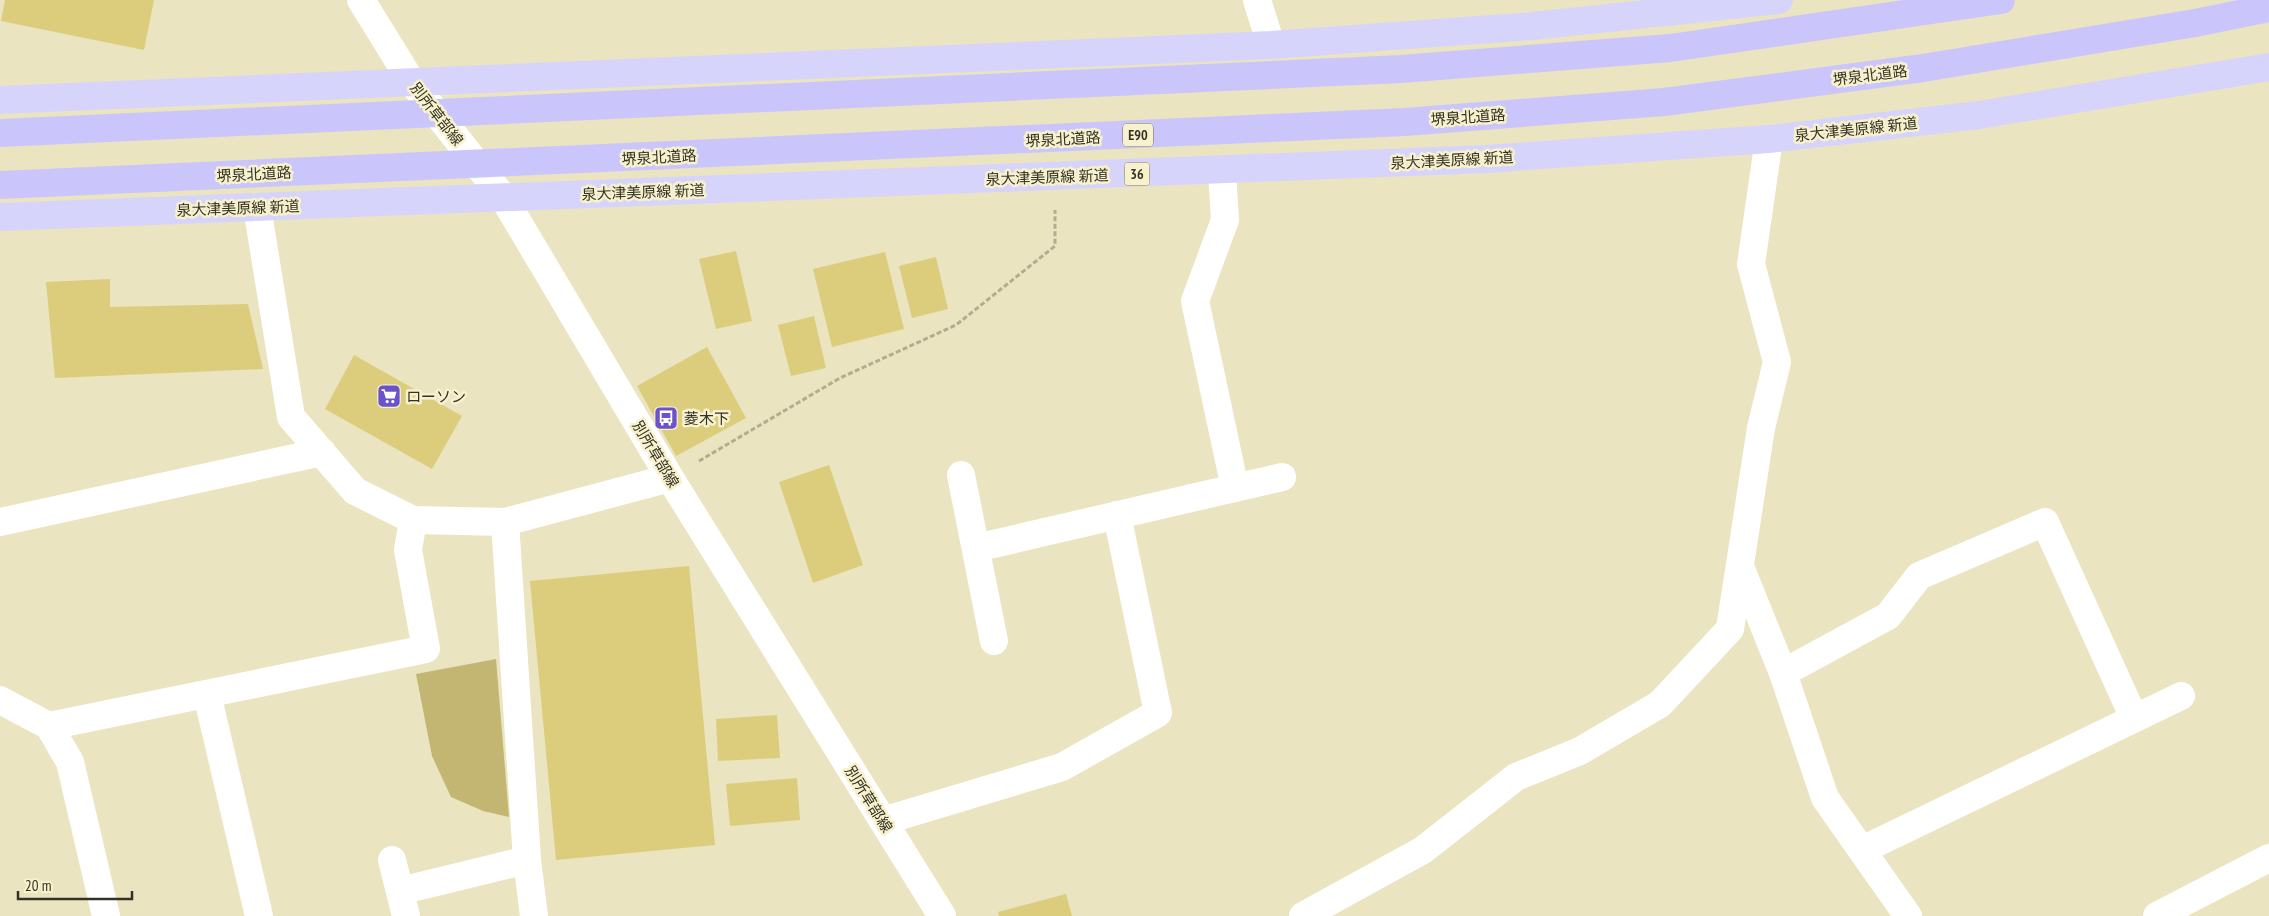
<svg xmlns="http://www.w3.org/2000/svg" width="2269" height="916" font-family="'PT Sans Narrow','Noto Sans JP',sans-serif">
<style>
.green{fill:#c3b673}
.building{fill:#dccd7d}
.lines{fill:none;stroke-linecap:round;stroke-linejoin:round}
.path{stroke:#b2ad90;stroke-width:3;stroke-dasharray:5 2.5;stroke-linecap:butt}
.minor{stroke:#fff;stroke-width:28}
.tertiary{stroke:#fff;stroke-width:28}
.secondary{stroke:#fff;stroke-width:28}
.primary{stroke:#d7d4fc;stroke-width:28}
.trunk{stroke:#cac6fb;stroke-width:28}
.labels{text-anchor:middle;dominant-baseline:central;stroke-width:5;stroke-linejoin:round;paint-order:stroke}
.shield{fill:#f7f1cd;stroke:#6e6b57;stroke-width:1}
.shield-label{font-size:14px;font-weight:bold;fill:#343224}
.street-label{font-size:15px;fill:#343224;stroke:#f7f1cd}
.poi-label{font-size:15px;fill:#343224;stroke:#f7f1cd;text-anchor:start}
</style>
<rect width="100%" height="100%" fill="#eae4c0"/>
<path class="green" d="M496,659L509,817L483,811L451,797L432,756L416,674Z"/>
<g class="building">
<path d="M5,0H154L144,50L1,21Z"/>
<path d="M736,251L752,321L716,329L699,259Z"/>
<path d="M885,252L904,329L832,347L813,269Z"/>
<path d="M936,257L948,309L912,318L899,266Z"/>
<path d="M110,279V307L248,304L263,369L55,378L46,282Z"/>
<path d="M814,316L826,368L791,376L778,325Z"/>
<path d="M707,347L746,418L676,456L637,386Z"/>
<path d="M354,355L462,416L432,469L325,409Z"/>
<path d="M829,465L863,565L813,583L779,482Z"/>
<path d="M689,566L715,845L556,860L530,581Z"/>
<path d="M777,715L780,758L718,761L716,719Z"/>
<path d="M797,778L800,820L730,826L726,784Z"/>
<path d="M1066,894L1072,916H999L998,912Z"/>
</g>
<g class="lines">
<path class="path" d="M699,461L840,378L956,325L1055,246V210"/>
<g class="minor">
<path d="M1222,171L1225,220L1195,301L1235,488"/>
<path d="M257,207L291,417L355,491L413,520L505,522L670,478"/>
<path d="M961,475L994,641"/>
<path d="M0,522L322,452"/>
<path d="M505,522L527,860L534,916"/>
<path d="M976,548L1282,477"/>
<path d="M1741,569L1783,673L1825,798L1908,916"/>
<path d="M1783,673L1888,616L1919,576L2045,522L2134,718"/>
<path d="M207,694L259,916"/>
<path d="M0,700L49,726L70,762L106,916"/>
<path d="M49,726L426,649L408,550L413,520"/>
<path d="M883,821L1062,767L1158,713L1117,515"/>
<path d="M1862,850L2181,696"/>
<path d="M392,860L406,916"/>
<path d="M400,891L527,860"/>
<path d="M1303,916L1423,850L1516,777L1580,751L1660,704L1730,629L1761,428L1777,362L1751,264L1769,139"/>
<path d="M2157,916L2269,858"/>
</g>
<path class="tertiary" d="M1257,0L1271,45"/>
<path class="secondary" d="M361,0L411,81L503,197L670,478L942,916"/>
<g class="primary">
<path d="M0,100L1271,45L1532,26L1779,0"/>
<path d="M0,217L1486,159L1769,139L1979,115L2269,67"/>
</g>
<g class="trunk">
<path d="M0,133L1401,69L1670,48L2001,0"/>
<path d="M0,185L1405,122L1664,102L1923,68L2195,23L2269,8"/>
</g>
</g>
<defs>
<g id="supermarket-square" transform="scale(1.25)"><rect x="-9" y="-9" width="18" height="18" rx="4" fill="#6952cb" stroke="#f7f1cd"/><path d="M-6-5.5h2.5l.6 2H6L4.5 2H-2.5L-4.4-4H-6ZM-1.5 3.2a1.3 1.3 0 1 0 .1 0ZM3 3.2a1.3 1.3 0 1 0 .1 0Z" fill="#fff"/></g>
<g id="bus-square" transform="scale(1.25)"><rect x="-9" y="-9" width="18" height="18" rx="4" fill="#6952cb" stroke="#f7f1cd"/><path d="M-5-6H5V4H4V6H2V4H-2V6H-4V4H-5ZM-3.5-4V0h7V-4ZM-3.5 1.2v1.5H-2V1.2ZM2 1.2v1.5H3.5V1.2Z" fill="#fff"/></g>
</defs>
<g fill-rule="evenodd">
<use href="#supermarket-square" x="389" y="396"/>
<use href="#bus-square" x="666" y="418"/>
</g>
<g class="labels">
<g class="shield">
<rect x="1123" y="123.5" width="30" height="23" rx="4"/>
<rect x="1124.5" y="162.5" width="25" height="23" rx="4"/>
</g>
<g class="shield-label">
<text x="1138" y="135">E90</text>
<text x="1137" y="174">36</text>
</g>
<g class="street-label">
<text transform="translate(1870 75) rotate(-7)">堺泉北道路</text>
<text transform="translate(437 114) rotate(52)">別所草部線</text>
<text transform="translate(1468 117) rotate(-4)">堺泉北道路</text>
<text transform="translate(1856 129) rotate(-6)">泉大津美原線 新道</text>
<text transform="translate(1063 139) rotate(-3)">堺泉北道路</text>
<text transform="translate(659 157) rotate(-3)">堺泉北道路</text>
<text transform="translate(1452 160) rotate(-3)">泉大津美原線 新道</text>
<text transform="translate(254 174) rotate(-3)">堺泉北道路</text>
<text transform="translate(1047 177) rotate(-2)">泉大津美原線 新道</text>
<text transform="translate(643 192) rotate(-2)">泉大津美原線 新道</text>
<text transform="translate(238 208) rotate(-2)">泉大津美原線 新道</text>
<text transform="translate(656 454) rotate(59)">別所草部線</text>
<text transform="translate(869 799) rotate(58)">別所草部線</text>
</g>
<g class="poi-label">
<text x="406" y="396">ローソン</text>
<text x="684" y="418">菱木下</text>
</g>
</g>
<path d="M18 891v8h114v-8" fill="none" stroke="#343224" stroke-width="2.5"/>
<text x="25" y="891" font-size="15" fill="#343224" stroke="#f7f1cd" stroke-width="4" paint-order="stroke">20 m</text>
</svg>
